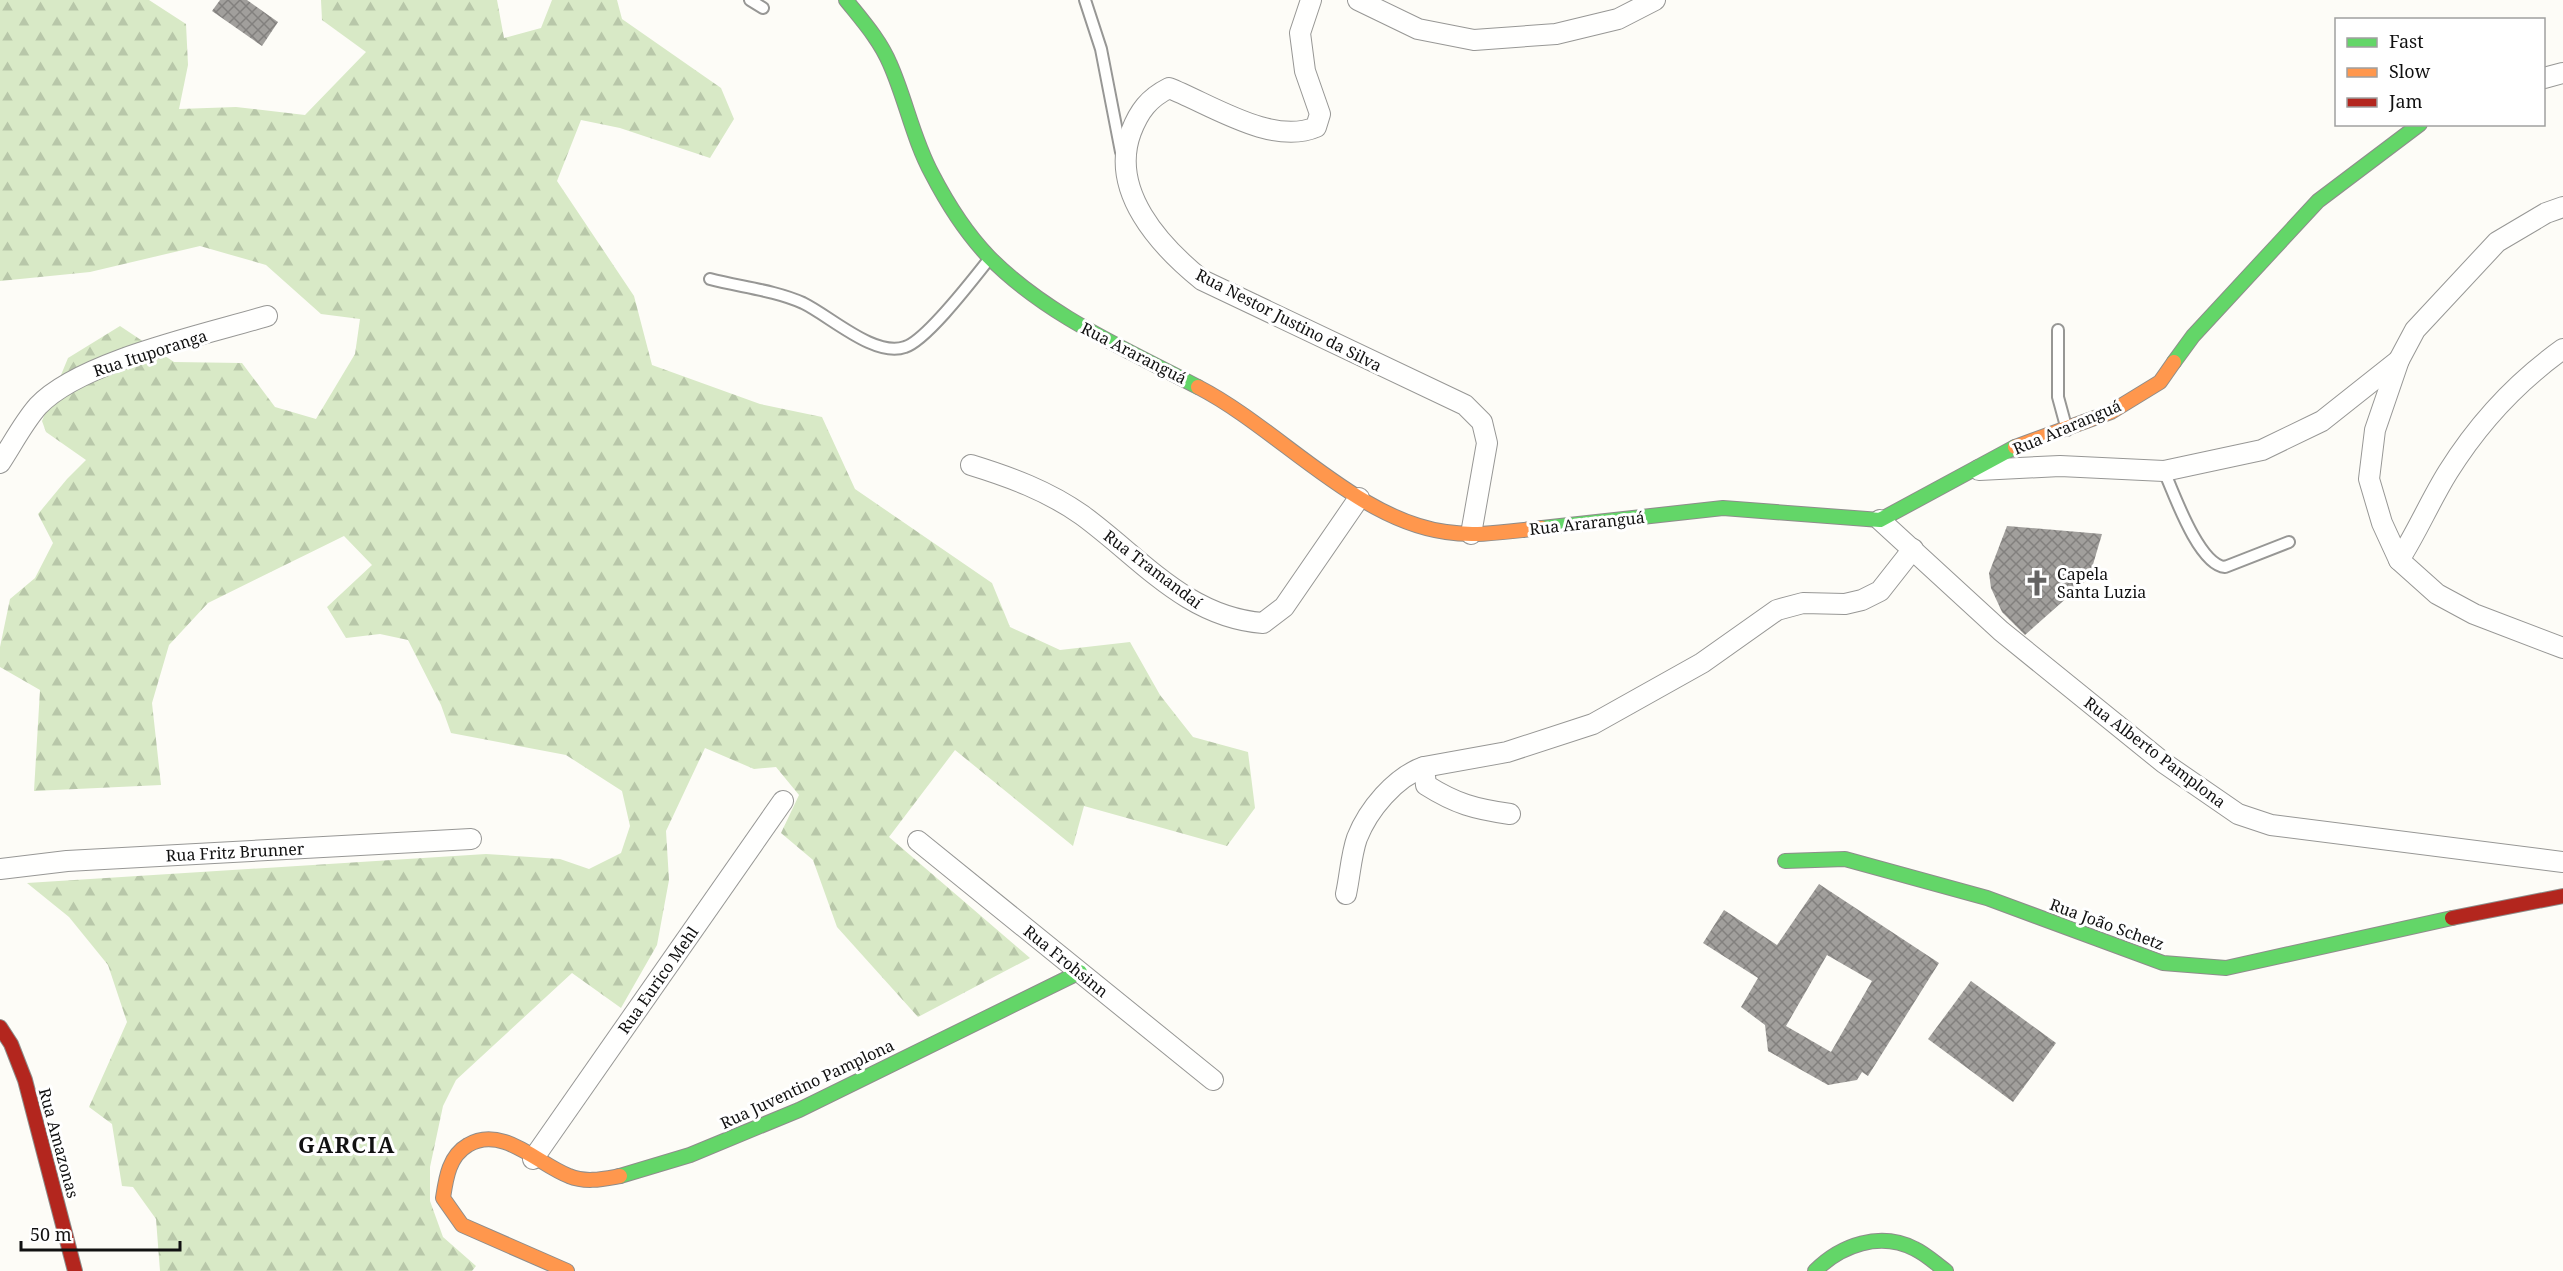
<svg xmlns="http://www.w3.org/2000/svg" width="2563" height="1271" font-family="'Noto Serif',serif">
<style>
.forest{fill:url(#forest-firs)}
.building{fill:url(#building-cross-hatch);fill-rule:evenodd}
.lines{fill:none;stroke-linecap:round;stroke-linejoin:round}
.lane-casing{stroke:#979795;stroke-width:14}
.street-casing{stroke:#979795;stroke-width:22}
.fast-casing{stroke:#8e8d8b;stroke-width:16}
.slow-casing{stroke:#8e8d8b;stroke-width:16}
.jam-casing{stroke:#8e8d8b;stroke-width:16}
.lane{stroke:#fffffe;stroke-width:10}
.street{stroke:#fffffe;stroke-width:20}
.fast{stroke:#63d668;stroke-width:14}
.slow{stroke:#ff974d;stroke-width:14}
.jam{stroke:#b3261e;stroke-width:14}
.labels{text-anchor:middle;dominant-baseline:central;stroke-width:6;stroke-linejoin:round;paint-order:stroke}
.street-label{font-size:16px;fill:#111;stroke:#fff}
.poi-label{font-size:16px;fill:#111;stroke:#fff;text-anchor:start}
.district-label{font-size:22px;font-weight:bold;letter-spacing:1.5px;fill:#111;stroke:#fff}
</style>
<defs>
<pattern id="forest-firs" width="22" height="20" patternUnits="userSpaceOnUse" patternTransform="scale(1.5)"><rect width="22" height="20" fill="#d8e9c6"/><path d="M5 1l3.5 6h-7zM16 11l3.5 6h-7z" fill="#b8c7a9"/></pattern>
<pattern id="building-cross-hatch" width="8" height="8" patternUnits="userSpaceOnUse" patternTransform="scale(1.5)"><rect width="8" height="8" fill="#a19f9c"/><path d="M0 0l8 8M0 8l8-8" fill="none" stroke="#82807e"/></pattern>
</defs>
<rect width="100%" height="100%" fill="#fdfcf7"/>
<path class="forest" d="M0,0H149L186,24L188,65L179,109L236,107L305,115L366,52L322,20L321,0H497L504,38L541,28L552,0H617L622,19L721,88L734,119L710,158L620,128L581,120L557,181L634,296L652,365L760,404L822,417L855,489L992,583L1010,627L1060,650L1130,642L1160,695L1193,737L1248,752L1255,808L1227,846L1084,806L1073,846L955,750L889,837L1030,958L918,1017L837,927L813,860L781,833L799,795L776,767L754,769L705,748L666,831L669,880L657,945L621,1008L572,973L456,1080L443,1106L430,1167V1201L443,1237L476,1266L472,1271H160L156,1219L133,1187L122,1186L112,1124L89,1107L127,1022L108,965L69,917L27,883L486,854L560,859L589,869L621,853L630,826L622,791L566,755L451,733L441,705L408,640L380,634L346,638L327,607L372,565L344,536L208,603L169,645L152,703L161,785L34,791L40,690L0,667V647L10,599L35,578L53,543L38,514L67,479L86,460L46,432L42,421L68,358L120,326L174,362L242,363L275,407L316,419L355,354L360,319L321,314L266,265L200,246L90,272L0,281Z"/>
<g class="building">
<path d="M220,0H247L278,22L262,46L212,11Z"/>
<path d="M2007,526L2102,534L2089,578L2025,635L2002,612L1991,588L1989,573Z"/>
<path d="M1819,884L1939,963L1868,1076L1862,1072L1857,1080L1828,1085L1768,1051L1765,1025L1741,1007L1758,978L1703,943L1724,910L1777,945ZM1827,955L1872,981L1831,1052L1786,1026Z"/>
<path d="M1971,981L2056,1043L2013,1102L1928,1039Z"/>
</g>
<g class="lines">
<g class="lane-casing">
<g id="lane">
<path d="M750,0L763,8"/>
<path d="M1085,0L1101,49L1121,152"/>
<path d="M710,279C740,287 774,290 803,303C830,316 875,358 905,347C927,340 974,278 990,258"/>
<path d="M2058,330V397L2067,430"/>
<path d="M2164,471C2174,494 2199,565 2225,567L2289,542"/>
</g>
</g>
<g class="street-casing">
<g id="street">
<path d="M1311,0L1300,33L1305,71L1320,114L1316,127C1272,146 1210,104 1169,88C1149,98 1139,111 1131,132C1109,191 1160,246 1202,280L1465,405L1482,422L1487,443L1471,534"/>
<path d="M1358,0L1418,29L1474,40L1556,34L1618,19L1655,0"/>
<path d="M2544,78L2563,73"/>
<path d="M2399,360L2375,430L2369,479L2382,523L2399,560L2437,594L2474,614L2563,648"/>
<path d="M0,463C12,445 23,423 38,406C80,361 207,334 267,316"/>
<path d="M971,465C1010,477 1048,491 1082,515C1141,558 1186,617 1263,623L1284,607L1359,498"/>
<path d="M1979,470L2060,466L2164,471L2262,450L2322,421L2399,360L2415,330L2497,242L2546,213L2563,207"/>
<path d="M1880,520L2001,631L2164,763L2238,814L2271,825L2563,862"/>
<path d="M2399,560C2417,532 2430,501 2448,472C2478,424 2518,381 2563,349"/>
<path d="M1510,814C1475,809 1456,804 1426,785L1424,767L1507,752L1593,724L1702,663L1777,610L1803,603L1845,604L1862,600L1880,591L1913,549"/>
<path d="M918,841L1213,1080"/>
<path d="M0,869L67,861L471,839"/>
<path d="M1346,894C1350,876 1351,855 1357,838C1368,810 1395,777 1424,767"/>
<path d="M533,1159L783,801"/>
</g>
</g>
<g class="fast-casing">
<g id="fast">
<path d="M846,0C862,20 880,40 890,64C906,100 913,139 932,174C947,203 967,234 989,257C1047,316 1126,349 1198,387"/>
<path d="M2174,362L2193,336L2318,201L2420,124"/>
<path d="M1542,528L1723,508L1880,520L2015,447"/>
<path d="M1785,861L1845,859L1987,898L2163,963L2226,968L2452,918"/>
<path d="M620,1176L690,1155L799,1110L1080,972"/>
<path d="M1815,1271C1841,1245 1880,1231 1915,1249C1926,1254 1936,1264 1946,1271"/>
</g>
</g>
<g class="slow-casing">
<g id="slow">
<path d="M1198,387C1278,428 1356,520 1446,532C1477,537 1510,531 1542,528"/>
<path d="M2015,447L2111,412L2160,382L2174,362"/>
<path d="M567,1271L462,1225L443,1198C446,1178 449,1156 468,1145C502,1124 539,1165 569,1176C586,1183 603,1179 620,1176"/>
</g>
</g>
<g class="jam-casing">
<g id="jam">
<path d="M2452,918L2563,896"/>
<path d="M0,1027L11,1044L25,1080L75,1271"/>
</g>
</g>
<use href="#lane" class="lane"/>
<use href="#street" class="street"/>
<use href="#fast" class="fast"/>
<use href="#slow" class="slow"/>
<use href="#jam" class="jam"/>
</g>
<defs>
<g id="church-bare" transform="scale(2.07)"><path d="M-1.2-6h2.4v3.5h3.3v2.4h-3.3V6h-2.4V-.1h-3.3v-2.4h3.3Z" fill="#646362" stroke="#fff" stroke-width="2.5" paint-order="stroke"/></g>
</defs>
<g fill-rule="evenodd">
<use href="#church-bare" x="2037" y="583"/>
</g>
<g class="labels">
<g class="street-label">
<text transform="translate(1289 320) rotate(27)">Rua Nestor Justino da Silva</text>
<text transform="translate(150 353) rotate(-18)">Rua Ituporanga</text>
<text transform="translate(1134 353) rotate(27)">Rua Araranguá</text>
<text transform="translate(2067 427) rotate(-23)">Rua Araranguá</text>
<text transform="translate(1587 523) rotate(-6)">Rua Araranguá</text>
<text transform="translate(1153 569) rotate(37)">Rua Tramandaí</text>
<text transform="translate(2155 752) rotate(37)">Rua Alberto Pamplona</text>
<text transform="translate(235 852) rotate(-3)">Rua Fritz Brunner</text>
<text transform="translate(2107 924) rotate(20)">Rua João Schetz</text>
<text transform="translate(1066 961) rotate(39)">Rua Frohsinn</text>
<text transform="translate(658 980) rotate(-55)">Rua Eurico Mehl</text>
<text transform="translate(807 1084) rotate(-25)">Rua Juventino Pamplona</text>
<text transform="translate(59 1143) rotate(75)">Rua Amazonas</text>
</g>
<g class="poi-label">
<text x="2057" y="574">Capela<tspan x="2057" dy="18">Santa Luzia</tspan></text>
</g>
<g class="district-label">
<text x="347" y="1144">GARCIA</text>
</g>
</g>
<rect x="2335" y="18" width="210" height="108" fill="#ffffff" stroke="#a0a0a0" stroke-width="1.5"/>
<rect x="2347" y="38" width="30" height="9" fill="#63d668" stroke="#a0a0a0" stroke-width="1.5"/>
<text x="2389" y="48" font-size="18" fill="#111111">Fast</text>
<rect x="2347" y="68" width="30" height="9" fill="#ff974d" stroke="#a0a0a0" stroke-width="1.5"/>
<text x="2389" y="78" font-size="18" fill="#111111">Slow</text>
<rect x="2347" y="98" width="30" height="9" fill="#b3261e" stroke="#a0a0a0" stroke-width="1.5"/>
<text x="2389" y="108" font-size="18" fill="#111111">Jam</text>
<path d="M21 1241v9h159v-9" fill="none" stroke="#111111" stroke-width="3"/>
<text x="30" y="1241" font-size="18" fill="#111111" stroke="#ffffff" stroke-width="4.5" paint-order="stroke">50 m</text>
</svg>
